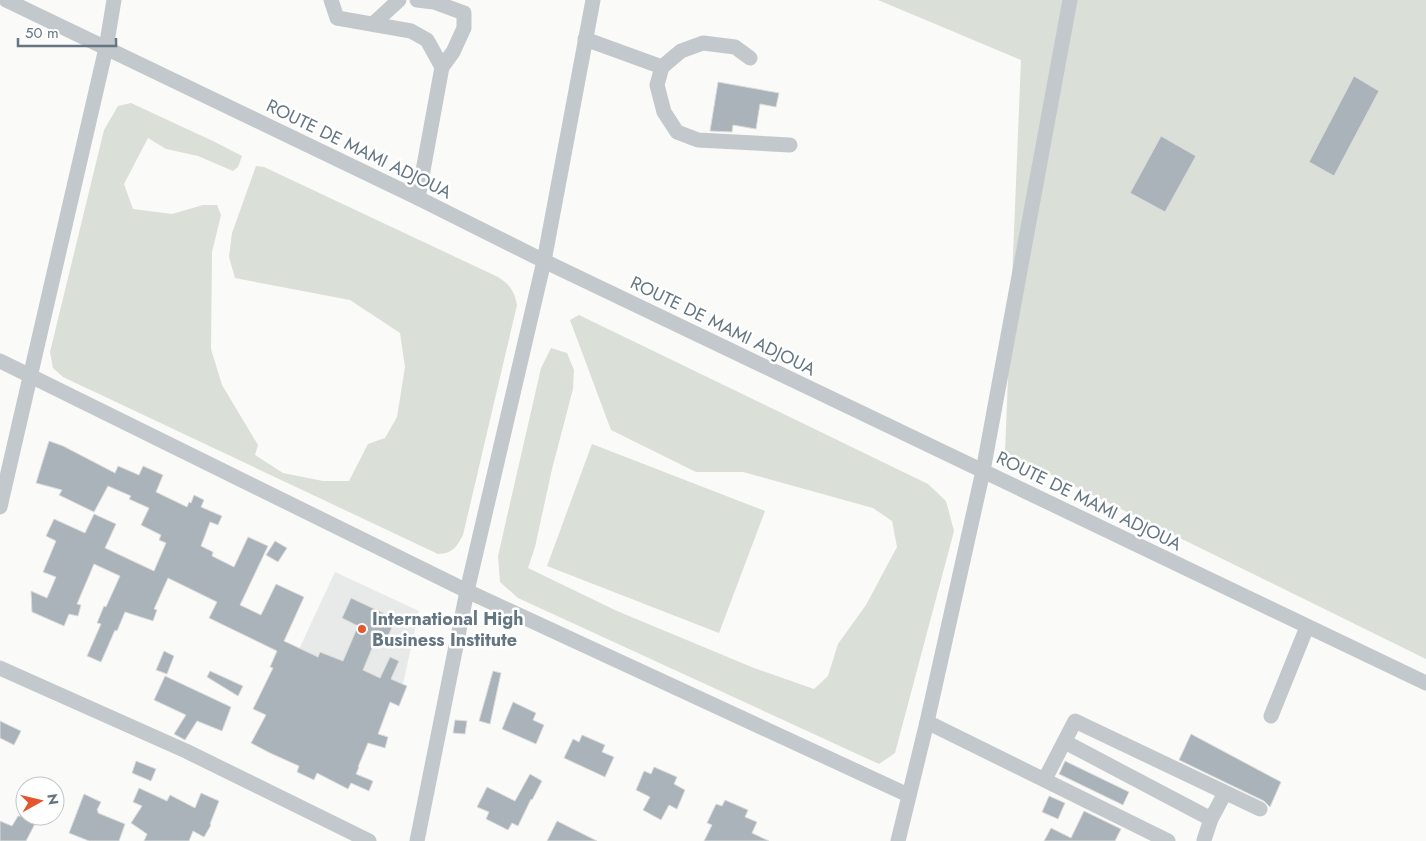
<svg xmlns="http://www.w3.org/2000/svg" width="1426" height="841" font-family="Jost,sans-serif">
<style>
.built{fill:#e8e9e9}
.green{fill:#dadfd7}
.building{fill:#aab3b9;stroke:#dcdcda}
.lines{fill:none;stroke-linecap:round;stroke-linejoin:round}
.minor{stroke:#c3c8cc;stroke-width:15}
.poi-dot{fill:#e4572e;stroke:#fff;stroke-width:2}
.labels{text-anchor:middle;dominant-baseline:central;stroke-width:5;stroke-linejoin:round;paint-order:stroke}
.street-label{font-size:18px;fill:#657683;stroke:#fff}
.poi-label{font-size:18px;font-weight:bold;fill:#657683;stroke:#fff;text-anchor:start}
</style>
<rect width="100%" height="100%" fill="#fafaf8"/>
<path class="built" d="M335,572L419,611L403,684L407,686L399,706L294,660Z"/>
<g class="green">
<path d="M878,0H1426V659L1005,452L1021,60Z"/>
<path d="M131,103L215,142L242,156L238,167L233,171L198,156L166,149L148,138L124,184L133,209L172,214L203,205H217L221,215L212,252L211,349L222,385L258,445L255,455L283,473L323,481H349L368,444L385,438L397,417L405,367L400,333L350,300L235,278L229,257L232,233L256,166L264,167L498,277C510,285 514,290 517,305L463,535C456,548 453,553 438,554L63,377L53,368L50,352L104,130L118,106Z"/>
<path d="M579,315L928,484L946,501L954,531L895,753L879,764L518,598L500,582L498,556L541,368L551,348L567,353L574,370L573,389L552,469L535,547L528,568L617,611L754,668L814,689L828,676L838,644L866,605L897,547L892,521L873,508L743,472H696L611,430L570,320Z"/>
<path d="M592,444L765,511L719,633L547,566Z"/>
</g>
<g class="building">
<path d="M1354,76L1379,91L1334,176L1309,162Z"/>
<path d="M718,82L779,93L776,107L760,104L756,129L733,125L732,132L710,131Z"/>
<path d="M1161,136L1196,156L1165,212L1130,193Z"/>
<path d="M49,441L63,446L115,473L118,466L139,475L143,466L163,475L156,492L187,507L189,502L191,503L194,495L204,500L201,507L222,516L218,525L210,522L201,546L213,552L212,556L234,567L248,537L268,546L240,605L261,615L276,584L304,597L284,641L318,657L320,652L343,661L358,626L342,618L351,598L396,619L387,638L378,634L363,670L380,678L390,657L399,661L391,679L407,686L399,706L390,702L378,734L388,737L385,748L368,743L358,767H359L356,774L373,781L369,791L351,783L348,789L317,773L314,780L297,772L299,766L270,753L251,743L266,715L253,709L273,668L270,667L277,651L209,618L217,602L168,578L154,609L157,610L153,621L125,612L117,631L115,630L101,662L87,656L101,624L97,623L104,606L106,607L120,576L94,564L77,604L81,605L78,616L69,614L64,626L32,612L31,591L47,598L56,577L43,572L56,541L46,536L54,519L85,533L94,514L116,524L105,548L154,571L166,543L159,540L161,535L141,525L149,508L129,499L131,496L108,486L94,512L59,495L62,490L36,483Z"/>
<path d="M275,541L287,548L278,562L266,555Z"/>
<path d="M164,651L174,656L167,674L156,670Z"/>
<path d="M210,671L243,686L238,696L207,677Z"/>
<path d="M493,671L501,673L490,724L479,721Z"/>
<path d="M165,676L231,707L222,731L197,721L185,740L174,734L186,715L154,700Z"/>
<path d="M513,702L536,713L533,720L544,725L536,744L502,729Z"/>
<path d="M455,720L467,721L465,734L453,733Z"/>
<path d="M0,721L21,731L14,745L0,738Z"/>
<path d="M1191,734L1281,782L1270,807L1264,801L1179,760Z"/>
<path d="M582,735L605,745L602,752L614,757L605,777L564,758L573,739L579,742Z"/>
<path d="M136,761L156,769L151,781L132,773Z"/>
<path d="M1065,761L1129,792L1123,805L1059,774Z"/>
<path d="M654,767L677,777L674,784L685,790L677,809L669,805L661,820L643,810L650,797L636,790L644,771L651,774Z"/>
<path d="M530,774L542,781L532,800L531,799L518,826L512,823L508,830L486,819L489,812L477,807L487,787L515,801Z"/>
<path d="M139,788L167,801L170,795L195,808L201,793L219,801L210,824L211,825L204,837L193,831L189,841H144L147,834L131,823L142,806L133,802Z"/>
<path d="M84,794L101,802L97,810L98,811V813L125,824L119,841H89L69,833Z"/>
<path d="M1049,796L1065,803L1058,819L1042,812Z"/>
<path d="M725,800L748,810L745,817L757,822L752,833L769,841H704L712,825L707,823L716,804L722,806Z"/>
<path d="M1084,811L1121,829L1115,841H1044L1051,828L1071,838Z"/>
<path d="M18,816H39L26,841H0V821L12,826Z"/>
<path d="M557,821L597,841H547Z"/>
</g>
<g class="lines">
<g class="minor">
<path d="M6,0L418,198L544,261L1426,683"/>
<path d="M331,0L337,18L411,31L427,40L442,67L418,198"/>
<path d="M417,0L434,2L464,13V28L453,52L442,67"/>
<path d="M373,24L399,0"/>
<path d="M585,39L662,67L657,85L664,112L677,132L698,140L790,145"/>
<path d="M662,67L681,51L703,43L735,47L750,58"/>
<path d="M0,361L467,591L908,795"/>
<path d="M0,507L106,48L114,0"/>
<path d="M0,668L186,751L369,841"/>
<path d="M1271,716L1307,627"/>
<path d="M927,722L1168,841"/>
<path d="M1065,742L1211,819"/>
<path d="M1045,779L1075,721L1260,809"/>
<path d="M1204,840L1211,819L1225,793"/>
<path d="M417,841L467,591L544,261L593,0"/>
<path d="M898,841L927,722L983,471L1070,0"/>
</g>
</g>
<circle class="poi-dot" cx="362" cy="629" r="5"/>
<g class="labels">
<g class="street-label">
<text transform="translate(359 149) rotate(26)">ROUTE DE MAMI ADJOUA</text>
<text transform="translate(723 326) rotate(26)">ROUTE DE MAMI ADJOUA</text>
<text transform="translate(1089 501) rotate(26)">ROUTE DE MAMI ADJOUA</text>
</g>
<g class="poi-label">
<text x="372" y="619">International High<tspan x="372" dy="21">Business Institute</tspan></text>
</g>
</g>
<g transform="translate(40 801) rotate(82)"><circle r="24" fill="#ffffff" stroke="#c1c8cd"/>
<path d="M0-4L9 19L0 12L-9 19Z" fill="#e4572e"/>
<text y="-8" font-size="14" font-weight="bold" text-anchor="middle" fill="#657683">N</text>
</g>
<path d="M18 38v8h98v-8" fill="none" stroke="#657683" stroke-width="2.5"/>
<text x="25" y="38" font-size="15" fill="#657683" stroke="#ffffff" stroke-width="4" paint-order="stroke">50 m</text>
</svg>
